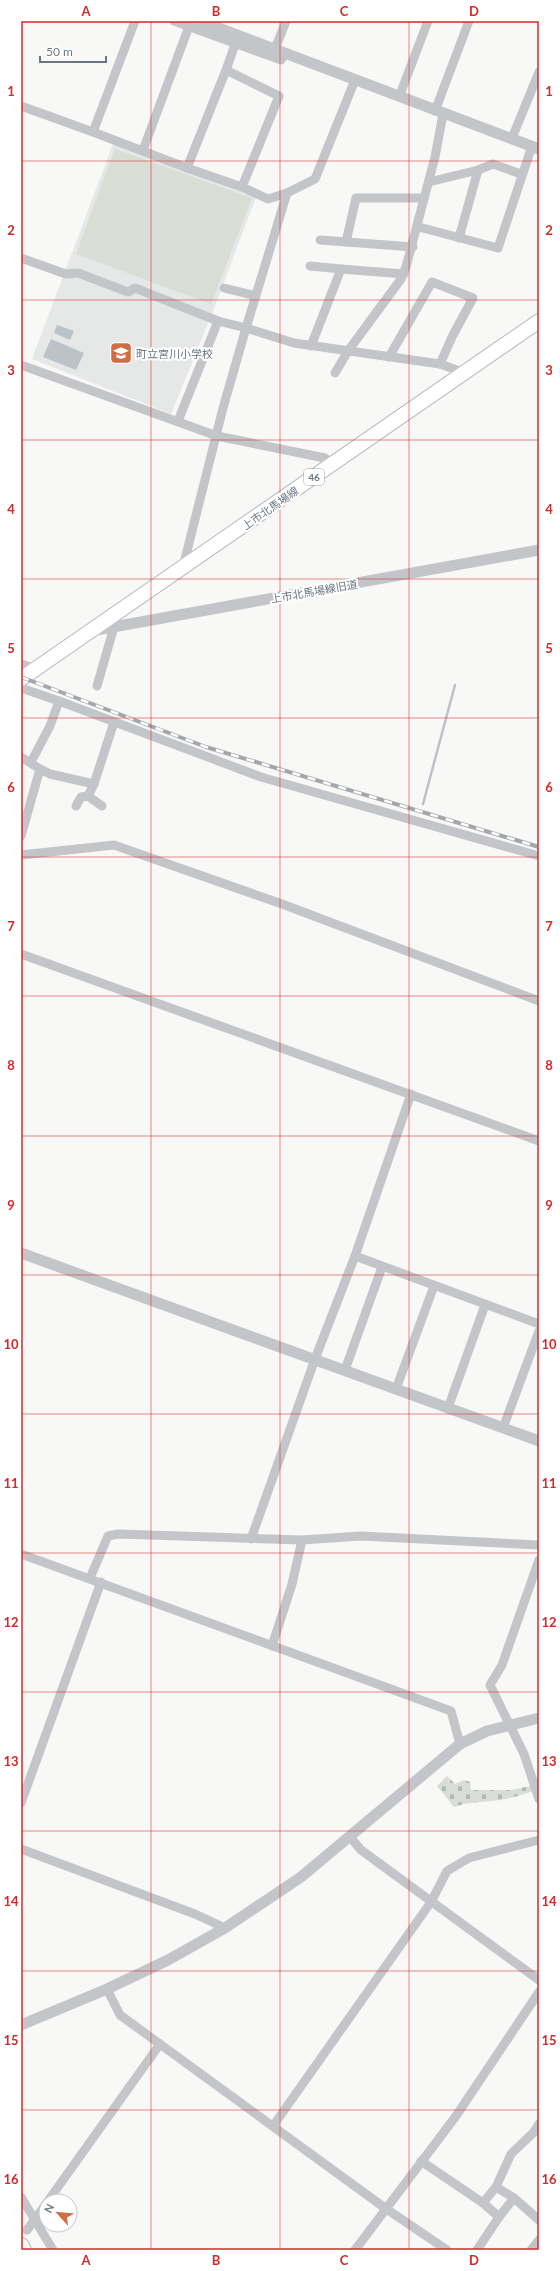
<svg xmlns="http://www.w3.org/2000/svg" width="560" height="2271" font-family="Lato,'Noto Sans JP',sans-serif">
<style>
.built{fill:#e6e7e7}
.cemetery{fill:url(#cemetery-stones)}
.garden{fill:#d8ddd6}
.water{fill:#bbc3c8}
.lines{fill:none;stroke-linecap:round;stroke-linejoin:round}
.stream{stroke:#bbc3c8;stroke-width:2.5}
.primary-casing{stroke:#b4b7bb;stroke-width:16}
.motorway-casing{stroke:#b4b7ba;stroke-width:18}
.minor{stroke:#c3c5c9;stroke-width:9}
.tertiary{stroke:#c3c5c9;stroke-width:11}
.primary{stroke:#fff;stroke-width:14}
.motorway{stroke:#fff;stroke-width:16}
.rail-casing{stroke:#a3a7ac;stroke-width:4}
.rail{stroke:#fff;stroke-width:2.5;stroke-dasharray:8;stroke-linecap:butt}
.grid{fill:none;stroke:#d62828;stroke-width:1;stroke-opacity:0.55}
.labels{text-anchor:middle;dominant-baseline:central;stroke-width:4;stroke-linejoin:round;paint-order:stroke}
.shield{fill:#fff;stroke:#98a0a8;stroke-width:1}
.shield-label{font-size:10px;font-weight:bold;fill:#6c7783}
.poi-label{font-size:11px;fill:#6c7783;stroke:#fff;text-anchor:start}
.street-label{font-size:11px;fill:#6c7783;stroke:#fff}
.neatline{fill:none;stroke:#d62828;stroke-width:1.5}
.grid-label{font-size:13px;text-anchor:middle;font-weight:bold;fill:#d62828}
</style>
<defs>
<pattern id="cemetery-stones" width="16" height="16" patternUnits="userSpaceOnUse"><rect width="16" height="16" fill="#d8ddd6"/><path d="M2 7V4a2 2 0 0 1 4 0v3zM10 15v-3a2 2 0 0 1 4 0v3z" fill="#b3b8b3"/></pattern>
</defs>
<rect width="100%" height="100%" fill="#f8f8f6"/>
<path class="built" d="M113,144L256,197L212,314L171,414L32,359Z"/>
<path class="cemetery" d="M447,1776L455,1784L464,1780L470,1782L471,1790H512L530,1786L533,1791C519,1796 505,1800 490,1801C477,1803 467,1802 454,1807L437,1786Z"/>
<path class="garden" d="M115,149L252,198L211,304L76,254Z"/>
<g class="water">
<path d="M57,325L74,331L70,340L54,333Z"/>
<path d="M51,339L84,353L76,370L43,357Z"/>
</g>
<g class="lines">
<path class="stream" d="M423,804L455,685"/>
<g class="primary-casing">
<path id="primary" d="M21,679L539,321"/>
</g>
<g class="motorway-casing">
<path id="motorway" d="M21,2246L23,2250"/>
</g>
<g class="minor">
<path d="M174,21L281,60L285,53"/>
<path d="M238,36L226,70L279,96L242,187L268,199L287,193"/>
<path d="M275,49L286,21"/>
<path d="M226,70L187,168L242,187"/>
<path d="M399,97L428,21"/>
<path d="M21,106L93,132L135,21"/>
<path d="M435,111L469,21"/>
<path d="M93,132L187,168"/>
<path d="M512,138L539,72"/>
<path d="M143,150L191,21"/>
<path d="M478,170L493,164L521,174"/>
<path d="M429,182L478,170L459,238"/>
<path d="M419,227L498,248L532,146"/>
<path d="M320,240L413,247"/>
<path d="M346,242L356,198H424"/>
<path d="M21,258L66,274L78,273L128,292L135,288L218,321"/>
<path d="M310,266L341,269L311,346"/>
<path d="M341,269L404,274"/>
<path d="M224,288L256,296"/>
<path d="M389,357L432,282L473,298L453,335L440,364"/>
<path d="M21,365L217,436L325,458L333,465"/>
<path d="M335,373L348,351L401,279L406,267L435,157L443,114"/>
<path d="M178,421L218,321L246,328L287,193L315,179L355,80"/>
<path d="M183,567L223,408L246,328L294,343L440,364L465,373"/>
<path d="M21,664L36,669"/>
<path d="M97,686L114,627"/>
<path d="M21,688L59,701L50,726L31,762"/>
<path d="M59,701L261,777L539,856"/>
<path d="M21,757L40,769L21,836"/>
<path d="M40,769L50,774L94,784L88,796L102,806"/>
<path d="M94,784L114,722"/>
<path d="M76,806L81,797L88,796"/>
<path d="M21,855L114,845L282,904L539,1001"/>
<path d="M21,954L539,1141"/>
<path d="M355,1256L539,1324"/>
<path d="M345,1370L382,1267"/>
<path d="M396,1389L434,1286"/>
<path d="M448,1408L485,1305"/>
<path d="M503,1428L539,1331"/>
<path d="M251,1539L315,1359L355,1256L411,1094"/>
<path d="M21,1554L451,1711L460,1744"/>
<path d="M539,1560L502,1665L490,1685L524,1754L539,1799"/>
<path d="M90,1578L108,1536L118,1534L302,1540L361,1536L539,1545"/>
<path d="M272,1646L292,1584L302,1540"/>
<path d="M21,1803L101,1582"/>
<path d="M350,1837L361,1850L539,1980"/>
<path d="M21,1849L195,1914L225,1928"/>
<path d="M107,1989L120,2015L385,2208L447,2250"/>
<path d="M273,2126L431,1902L447,1871L469,1858L539,1840"/>
<path d="M421,2161L483,2203"/>
<path d="M496,2187L514,2198L499,2217"/>
<path d="M21,2197L53,2250"/>
<path d="M514,2198L539,2220"/>
<path d="M48,2201L160,2044"/>
<path d="M27,2230L46,2204"/>
<path d="M355,2250L456,2116L539,1992"/>
<path d="M477,2250L499,2217L483,2203L496,2187L511,2154L534,2132L539,2124"/>
<path d="M531,2250L539,2240"/>
</g>
<g class="tertiary">
<path d="M200,21L539,149"/>
<path d="M91,631L539,550"/>
<path d="M21,1253L539,1441"/>
<path d="M21,2025L107,1989L168,1960L225,1928L301,1877L460,1744L487,1731L539,1718"/>
</g>
<use href="#primary" class="primary"/>
<use href="#motorway" class="motorway"/>
<g class="rail-casing">
<path id="rail" d="M21,677L206,747L539,847"/>
</g>
<use href="#rail" class="rail"/>
</g>
<path class="grid" d="M151,21V2250M280,21V2250M409,21V2250M21,161H539M21,300H539M21,440H539M21,579H539M21,718H539M21,857H539M21,996H539M21,1136H539M21,1275H539M21,1414H539M21,1553H539M21,1692H539M21,1831H539M21,1971H539M21,2110H539"/>
<defs>
<g id="school-square" transform="scale(1.15)"><rect x="-9" y="-9" width="18" height="18" rx="4" fill="#cd6f42" stroke="#fff"/><path d="M0-5L7-2L0 1L-7-2ZM-4 1L0 2.5L4 1V4Q0 6-4 4Z" fill="#fff"/></g>
</defs>
<g fill-rule="evenodd">
<use href="#school-square" x="121" y="353"/>
</g>
<g class="labels">
<rect class="shield" x="304" y="469" width="20" height="16" rx="3"/>
<g class="shield-label">
<text x="314" y="477">46</text>
</g>
<g class="poi-label">
<text x="136" y="353">町立宮川小学校</text>
</g>
<g class="street-label">
<text transform="translate(270 508) rotate(-35)">上市北馬場線</text>
<text transform="translate(314 591) rotate(-10)">上市北馬場線旧道</text>
</g>
</g>
<rect width="560" height="2271" fill="none" stroke="#ffffff" stroke-width="44"/>
<g transform="translate(58 2213) rotate(297)"><circle r="19" fill="#ffffff" stroke="#c4c9cd"/>
<path d="M0-3L7 15L0 10L-7 15Z" fill="#cd6f42"/>
<text y="-6" font-size="11" font-weight="bold" text-anchor="middle" fill="#6c7783">N</text>
</g>
<path d="M40 56v6h66v-6" fill="none" stroke="#6c7783" stroke-width="2"/>
<text x="46" y="56" font-size="12" fill="#6c7783" stroke="#ffffff" stroke-width="3" paint-order="stroke">50 m</text>
<rect x="22" y="22" width="516" height="2227" class="neatline"/>
<g class="grid-label">
<text x="86" y="16">A</text>
<text x="216" y="16">B</text>
<text x="344" y="16">C</text>
<text x="474" y="16">D</text>
<text x="11" y="96">1</text>
<text x="549" y="96">1</text>
<text x="11" y="235">2</text>
<text x="549" y="235">2</text>
<text x="11" y="375">3</text>
<text x="549" y="375">3</text>
<text x="11" y="514">4</text>
<text x="549" y="514">4</text>
<text x="11" y="653">5</text>
<text x="549" y="653">5</text>
<text x="11" y="792">6</text>
<text x="549" y="792">6</text>
<text x="11" y="931">7</text>
<text x="549" y="931">7</text>
<text x="11" y="1070">8</text>
<text x="549" y="1070">8</text>
<text x="11" y="1210">9</text>
<text x="549" y="1210">9</text>
<text x="11" y="1349">10</text>
<text x="549" y="1349">10</text>
<text x="11" y="1488">11</text>
<text x="549" y="1488">11</text>
<text x="11" y="1627">12</text>
<text x="549" y="1627">12</text>
<text x="11" y="1766">13</text>
<text x="549" y="1766">13</text>
<text x="11" y="1906">14</text>
<text x="549" y="1906">14</text>
<text x="11" y="2045">15</text>
<text x="549" y="2045">15</text>
<text x="11" y="2184">16</text>
<text x="549" y="2184">16</text>
<text x="86" y="2265">A</text>
<text x="216" y="2265">B</text>
<text x="344" y="2265">C</text>
<text x="474" y="2265">D</text>
</g>
</svg>
